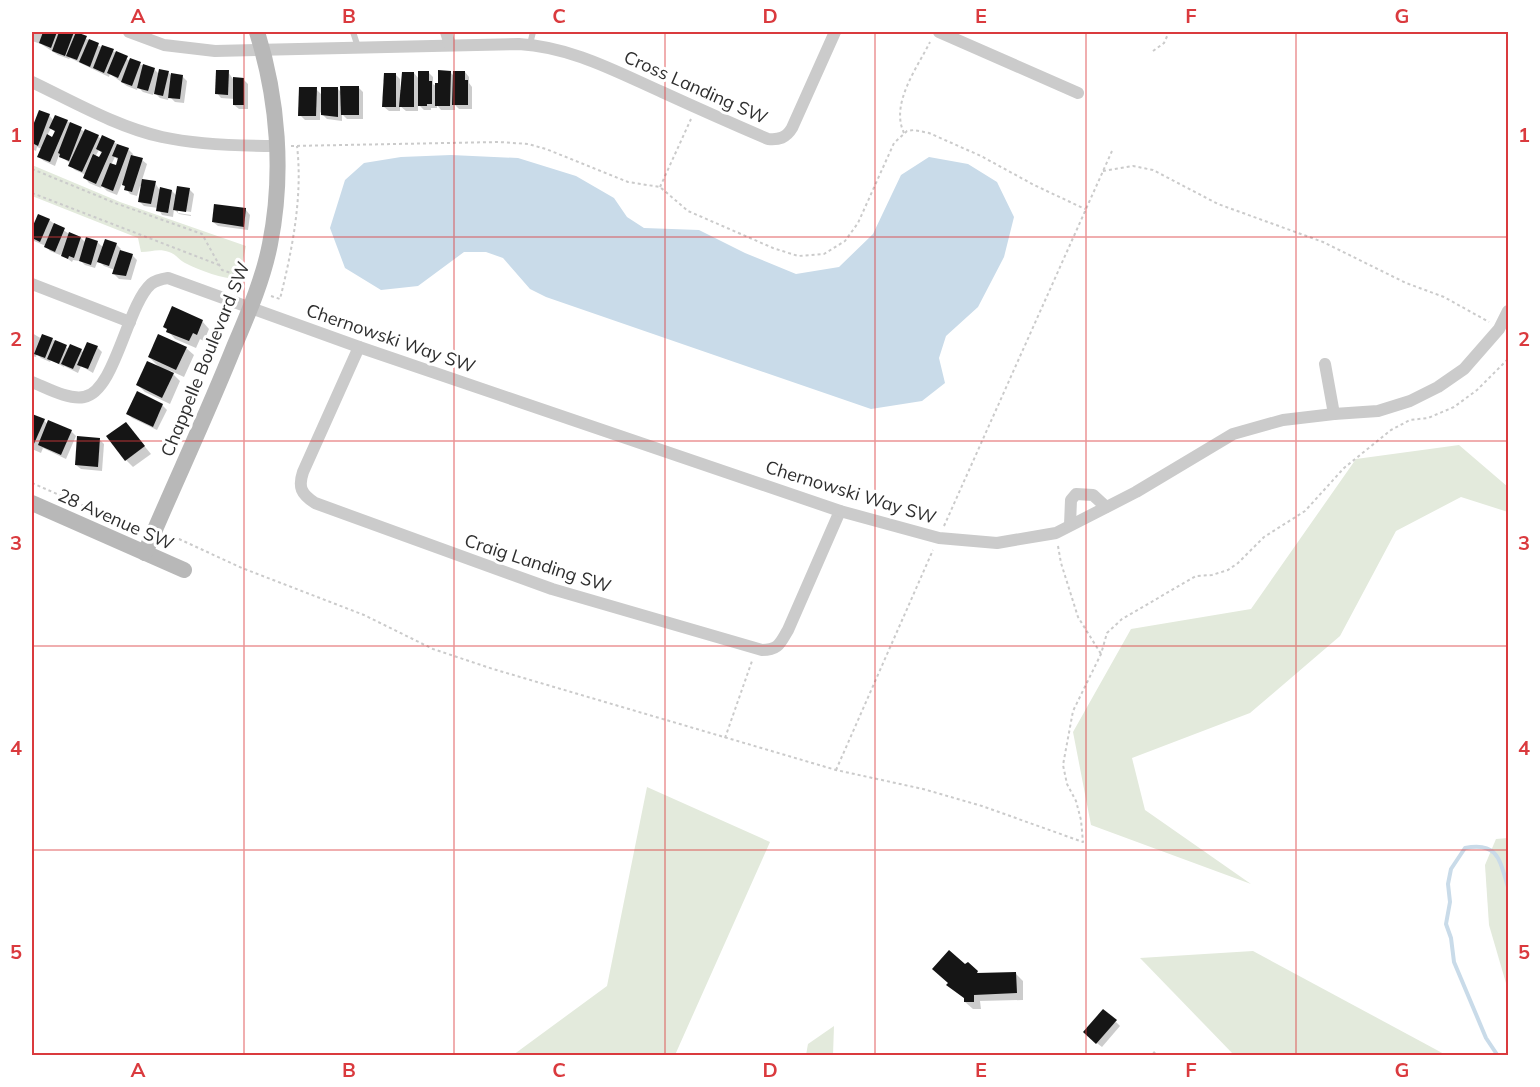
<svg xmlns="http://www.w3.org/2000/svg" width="1540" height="1087" font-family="Mulish,sans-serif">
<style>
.green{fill:#e3eadc}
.water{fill:#c9dbe9}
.shadow{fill:#0003;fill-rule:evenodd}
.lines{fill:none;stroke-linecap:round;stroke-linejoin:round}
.stream{stroke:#c9dbe9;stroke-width:4}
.building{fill:#151515}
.path{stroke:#cbcbcb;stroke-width:2;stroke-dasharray:3 3;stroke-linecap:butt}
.lane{stroke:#cbcbcb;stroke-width:6}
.street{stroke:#cbcbcb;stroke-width:12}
.secondary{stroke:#b8b8b8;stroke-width:16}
.grid{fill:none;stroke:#da3a3e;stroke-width:1.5;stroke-opacity:0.55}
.labels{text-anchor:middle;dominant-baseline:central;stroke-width:6;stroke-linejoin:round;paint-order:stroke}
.street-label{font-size:18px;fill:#2e2e2e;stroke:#fff}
.neatline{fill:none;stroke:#da3a3e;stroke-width:2}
.grid-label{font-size:20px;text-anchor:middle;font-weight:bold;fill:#da3a3e}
</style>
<rect width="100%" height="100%" fill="#fff"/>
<g class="green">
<path d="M32,165L120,202L246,246L239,278C226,281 197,269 185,263C179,260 176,254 169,252C159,248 151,252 141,252L138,238L32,196Z"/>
<path d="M1459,445L1508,487V512L1461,497L1396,531L1340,636L1250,713L1132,758L1145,810L1251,884L1091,825L1073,732L1131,629L1251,609L1356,459Z"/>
<path d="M647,787L770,842L675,1055H513L607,986Z"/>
<path d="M1508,838V990L1489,925L1485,865L1496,839Z"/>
<path d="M1253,951L1446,1055H1234L1140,958Z"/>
<path d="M834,1026L833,1055H806L808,1044Z"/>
</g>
<path class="water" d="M451,155L518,158L576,176L614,198L627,217L644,228L699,230L745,253L796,274L839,267L873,234L901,175L929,157L968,164L997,182L1014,217L1004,257L978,307L946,336L939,358L945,383L922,401L871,409L546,297L530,289L503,258L486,252H464L418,286L381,290L345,268L330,228L345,180L364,163L401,157Z"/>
<g class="shadow">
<path d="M32,32H74L103,48L113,51L130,61L154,69L159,74L168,72L173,77L182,76L187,81L184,103L175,102L169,96L168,100L160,98L154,92L153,95L143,92L138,87L137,90L127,86L110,74L109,77L70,58L69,59L58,55L41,44L32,41Z"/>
<path d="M228,72L233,79H243L248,84V109H239L234,105L235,99L221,98L217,93Z"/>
<path d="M450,72L455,77L465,72L469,77V83L472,87V109H459L455,105V110H441L437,105V108H431V110H424L418,104V111H406L400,106V111H389L384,107L395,74L400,79V90H402L414,73L419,79L429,73L433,77V84L437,87Z"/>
<path d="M358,87L363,92V119H347L342,114V121L327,119L320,112V120H305L300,115L316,89L322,95L337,88L342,93Z"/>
<path d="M40,111L49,115L54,121H67L85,132L98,136L102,140L103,137L128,149L133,154L132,157L142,160L147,164L142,180L155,183L159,189L172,191L177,196L189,189L194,194L191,212L178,210V213L191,215V216L179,214L174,209L173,217L162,215L158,208L144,206L139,201L142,187L140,186L137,196L130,194L122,183L117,195L107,191L102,186L101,188L89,183L85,178L86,175L75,170L70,165L71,164L59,155L55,166L44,161L39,157L42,149L37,147L36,151L32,149V132ZM51,128L56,133L53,139L47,136ZM99,150L102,154L100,159L95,157ZM115,157L119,161L116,167L111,165Z"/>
<path d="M246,210L250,215L248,230L218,226L213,222Z"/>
<path d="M49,220L69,234L81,238L86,243L97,242L104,248L116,244L121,249L120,251L132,255L137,260L131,280L119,279L114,274L115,270L104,266L98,260L95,268L85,265L79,259V261L73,260L72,262L61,254L60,255L50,251L46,246L34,241L32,238V225L34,227Z"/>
<path d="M202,321L209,329L204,341L200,339L196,348L175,339L168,331Z"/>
<path d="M32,333L42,339H52L69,349L81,350L84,353L97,347L102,352L93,373L81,366L78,373L64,366V367L51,360L50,362L41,358L37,354L36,357L32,356Z"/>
<path d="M186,348L194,355L184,377L169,370L180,381L170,404L145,392L138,385L160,368L149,357Z"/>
<path d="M162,405L167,410L157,430L132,418L128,414Z"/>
<path d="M32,415L44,420L48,425L71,431L76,436L66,459L43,448L41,453L32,449Z"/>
<path d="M126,424L151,454L133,467L126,460Z"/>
<path d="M100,440L104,444L102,471L81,469L76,465Z"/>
<path d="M968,964L980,975L1015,973L1023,981V1000L980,1001L981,1009H973L965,1002V999L956,992Z"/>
<path d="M1116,1022L1120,1026L1102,1047L1089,1037Z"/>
<path d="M1154,1051L1159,1056H1150Z"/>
</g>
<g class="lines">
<path class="stream" d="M1498,1056L1486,1038L1454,962L1451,938L1446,924L1450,902L1448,884L1451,869L1465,848C1499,841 1500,862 1508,887"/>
</g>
<g class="building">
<path d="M43,32H57L51,48L39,43Z"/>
<path d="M59,32H74L65,56L52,51Z"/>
<path d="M76,32L87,36L77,60L66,56Z"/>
<path d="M89,39L99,43L90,67L79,62Z"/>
<path d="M102,45L114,49L104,73L93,68Z"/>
<path d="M116,51L128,56L118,78L107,73Z"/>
<path d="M130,58L141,62L132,86L121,82Z"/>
<path d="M143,64L155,68L148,91L137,88Z"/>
<path d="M159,69L169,71L163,96L154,94Z"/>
<path d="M216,70H229L228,95L215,94Z"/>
<path d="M438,70L451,71L450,106H435V83H438Z"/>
<path d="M418,71H429V81H432V104H427V106H418Z"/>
<path d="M453,71H465V80H468V105H452Z"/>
<path d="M402,72H414V107H399Z"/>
<path d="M171,73L183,75L180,99L168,98Z"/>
<path d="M384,73H396V107H382Z"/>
<path d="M233,77L244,78V105H233Z"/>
<path d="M340,86H359V115H341Z"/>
<path d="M299,87H317L316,116H298Z"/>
<path d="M321,87H338V117L321,115Z"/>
<path d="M39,110L50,114L38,146L32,143V128Z"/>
<path d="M55,115L68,120L50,162L37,157L47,134L52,137L55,131L49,128Z"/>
<path d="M70,122L82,127L69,161L59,157L60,154L58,153Z"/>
<path d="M85,129L99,135L82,172L68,166Z"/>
<path d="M102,135L115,141L96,184L83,178L93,154L99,157L102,152L96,149Z"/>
<path d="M117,144L129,148L113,191L101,186L110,163L116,165L118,158L112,156Z"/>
<path d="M131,155L143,158L132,192L124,190L125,186L122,185Z"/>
<path d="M142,179L156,181L151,204L138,202Z"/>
<path d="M177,186L190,188L186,212L173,210Z"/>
<path d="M160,187L172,190L168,213L156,211Z"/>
<path d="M214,204L246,208L244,227L212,222Z"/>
<path d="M38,214L50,219L40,242L32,238V228Z"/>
<path d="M54,223L65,228L55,252L44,247Z"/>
<path d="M69,232L81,237L74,258L69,256L68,259L61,256Z"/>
<path d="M86,237L98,241L91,265L79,261Z"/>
<path d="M105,239L117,243L109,266L97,262Z"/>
<path d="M120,250L133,254L126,276L112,274Z"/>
<path d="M172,306L203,320L197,335L193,333L189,341L166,332L167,329L163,327Z"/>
<path d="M42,334L53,338L45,358L34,354Z"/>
<path d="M158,334L187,347L176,370L148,357Z"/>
<path d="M55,340L67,345L59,364L47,359Z"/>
<path d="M87,342L98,346L88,369L77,365Z"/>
<path d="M70,344L82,349L73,369L61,364Z"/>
<path d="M147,361L174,373L162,398L136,385Z"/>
<path d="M137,391L163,404L153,427L126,414Z"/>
<path d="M32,414L45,419L33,446H32Z"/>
<path d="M48,420L72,430L61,455L38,445Z"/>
<path d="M126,422L145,446L125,461L106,436Z"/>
<path d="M77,436L100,438L98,467L75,465Z"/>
<path d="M949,950L965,964L968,962L978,971L977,973L1016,972L1017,993L974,995V1002H964V998L946,985L948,983L932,969Z"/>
<path d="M1103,1009L1117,1020L1096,1044L1083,1032Z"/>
</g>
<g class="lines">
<g class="path">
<path d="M1153,51L1164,43L1169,32"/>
<path d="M904,133C890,104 917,68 930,42"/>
<path d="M291,146L499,142L528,144L546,149L628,182L660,187L688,211L773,248L798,256L824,254L845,241L858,223L894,143L907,131L914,130L929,133L981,156L1034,185L1085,209"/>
<path d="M32,169L115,203L202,234L222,270L234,274L239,285L243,286"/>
<path d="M1103,171L1133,166L1153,170L1218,204L1323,242L1406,283L1444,297L1489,322"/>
<path d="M660,187L691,119"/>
<path d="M32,193L219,265"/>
<path d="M271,296L280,299C292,251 303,196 297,146"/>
<path d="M32,483L139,530"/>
<path d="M944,526L1112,151"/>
<path d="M167,538L179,539L242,568L364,615L433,649L493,669L836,770L923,789L982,806L1083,842L1081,820L1076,801L1067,784L1063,765L1073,711L1101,654L1107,633L1122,619L1196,576L1212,575L1228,570L1238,563L1264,537L1305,511L1344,468L1391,430L1410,420L1428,418L1454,407L1477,390L1508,359"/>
<path d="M1058,546L1061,563L1078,617L1101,654"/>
<path d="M725,738L752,661"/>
<path d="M836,770L933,550"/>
</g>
<g class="lane">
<path d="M353,32L358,47"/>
<path d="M530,44L533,32"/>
</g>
<g class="street">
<path d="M129,32L164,45L215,51L519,44C571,47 615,71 662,92C697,108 733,124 768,139C779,140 786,138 792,128L835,32"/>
<path d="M446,32L450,45"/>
<path d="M939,32L1078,93"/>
<path d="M32,82C74,102 117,127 162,137C199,145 239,146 276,146"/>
<path d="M32,284L130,322"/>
<path d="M359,347L303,472C298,487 301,494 315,503L552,589L762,650C779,650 780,643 788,630L840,511"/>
<path d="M1325,364L1334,414"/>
<path d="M32,382C47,388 68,400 84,397C115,392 127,305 151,284C156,280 161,279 168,278L359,347L840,511L939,538L997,543L1056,533L1136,492L1233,434L1283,420L1334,414L1378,411L1410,401L1438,387L1464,369L1499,329L1508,311"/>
<path d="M1070,525L1071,500L1076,494L1093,495L1106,507"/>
</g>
<g class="secondary">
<path d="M32,503L184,570"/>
<path d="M145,553C174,484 206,417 234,347C248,314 263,280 270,244C284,174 278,99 257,32"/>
</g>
</g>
<path class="grid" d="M244,32V1056M454,32V1056M665,32V1056M875,32V1056M1086,32V1056M1296,32V1056M32,237H1508M32,441H1508M32,646H1508M32,850H1508"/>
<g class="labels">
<g class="street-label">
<text transform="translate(696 87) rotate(24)">Cross Landing SW</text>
<text transform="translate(391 338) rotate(19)">Chernowski Way SW</text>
<text transform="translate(205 359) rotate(-68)">Chappelle Boulevard SW</text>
<text transform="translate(851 492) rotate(17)">Chernowski Way SW</text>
<text transform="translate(116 519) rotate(24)">28 Avenue SW</text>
<text transform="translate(538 563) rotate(18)">Craig Landing SW</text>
</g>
</g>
<rect width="1540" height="1087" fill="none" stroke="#ffffff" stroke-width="66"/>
<rect x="33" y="33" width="1474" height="1021" class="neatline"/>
<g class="grid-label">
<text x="138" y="23">A</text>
<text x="349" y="23">B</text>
<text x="559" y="23">C</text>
<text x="770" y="23">D</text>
<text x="981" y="23">E</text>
<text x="1191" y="23">F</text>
<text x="1402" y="23">G</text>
<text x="16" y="142">1</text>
<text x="1524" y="142">1</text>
<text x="16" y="346">2</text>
<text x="1524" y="346">2</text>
<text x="16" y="550">3</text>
<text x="1524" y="550">3</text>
<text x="16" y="755">4</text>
<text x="1524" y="755">4</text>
<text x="16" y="959">5</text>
<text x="1524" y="959">5</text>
<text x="138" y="1077">A</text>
<text x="349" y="1077">B</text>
<text x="559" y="1077">C</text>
<text x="770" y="1077">D</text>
<text x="981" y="1077">E</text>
<text x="1191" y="1077">F</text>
<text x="1402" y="1077">G</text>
</g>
</svg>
